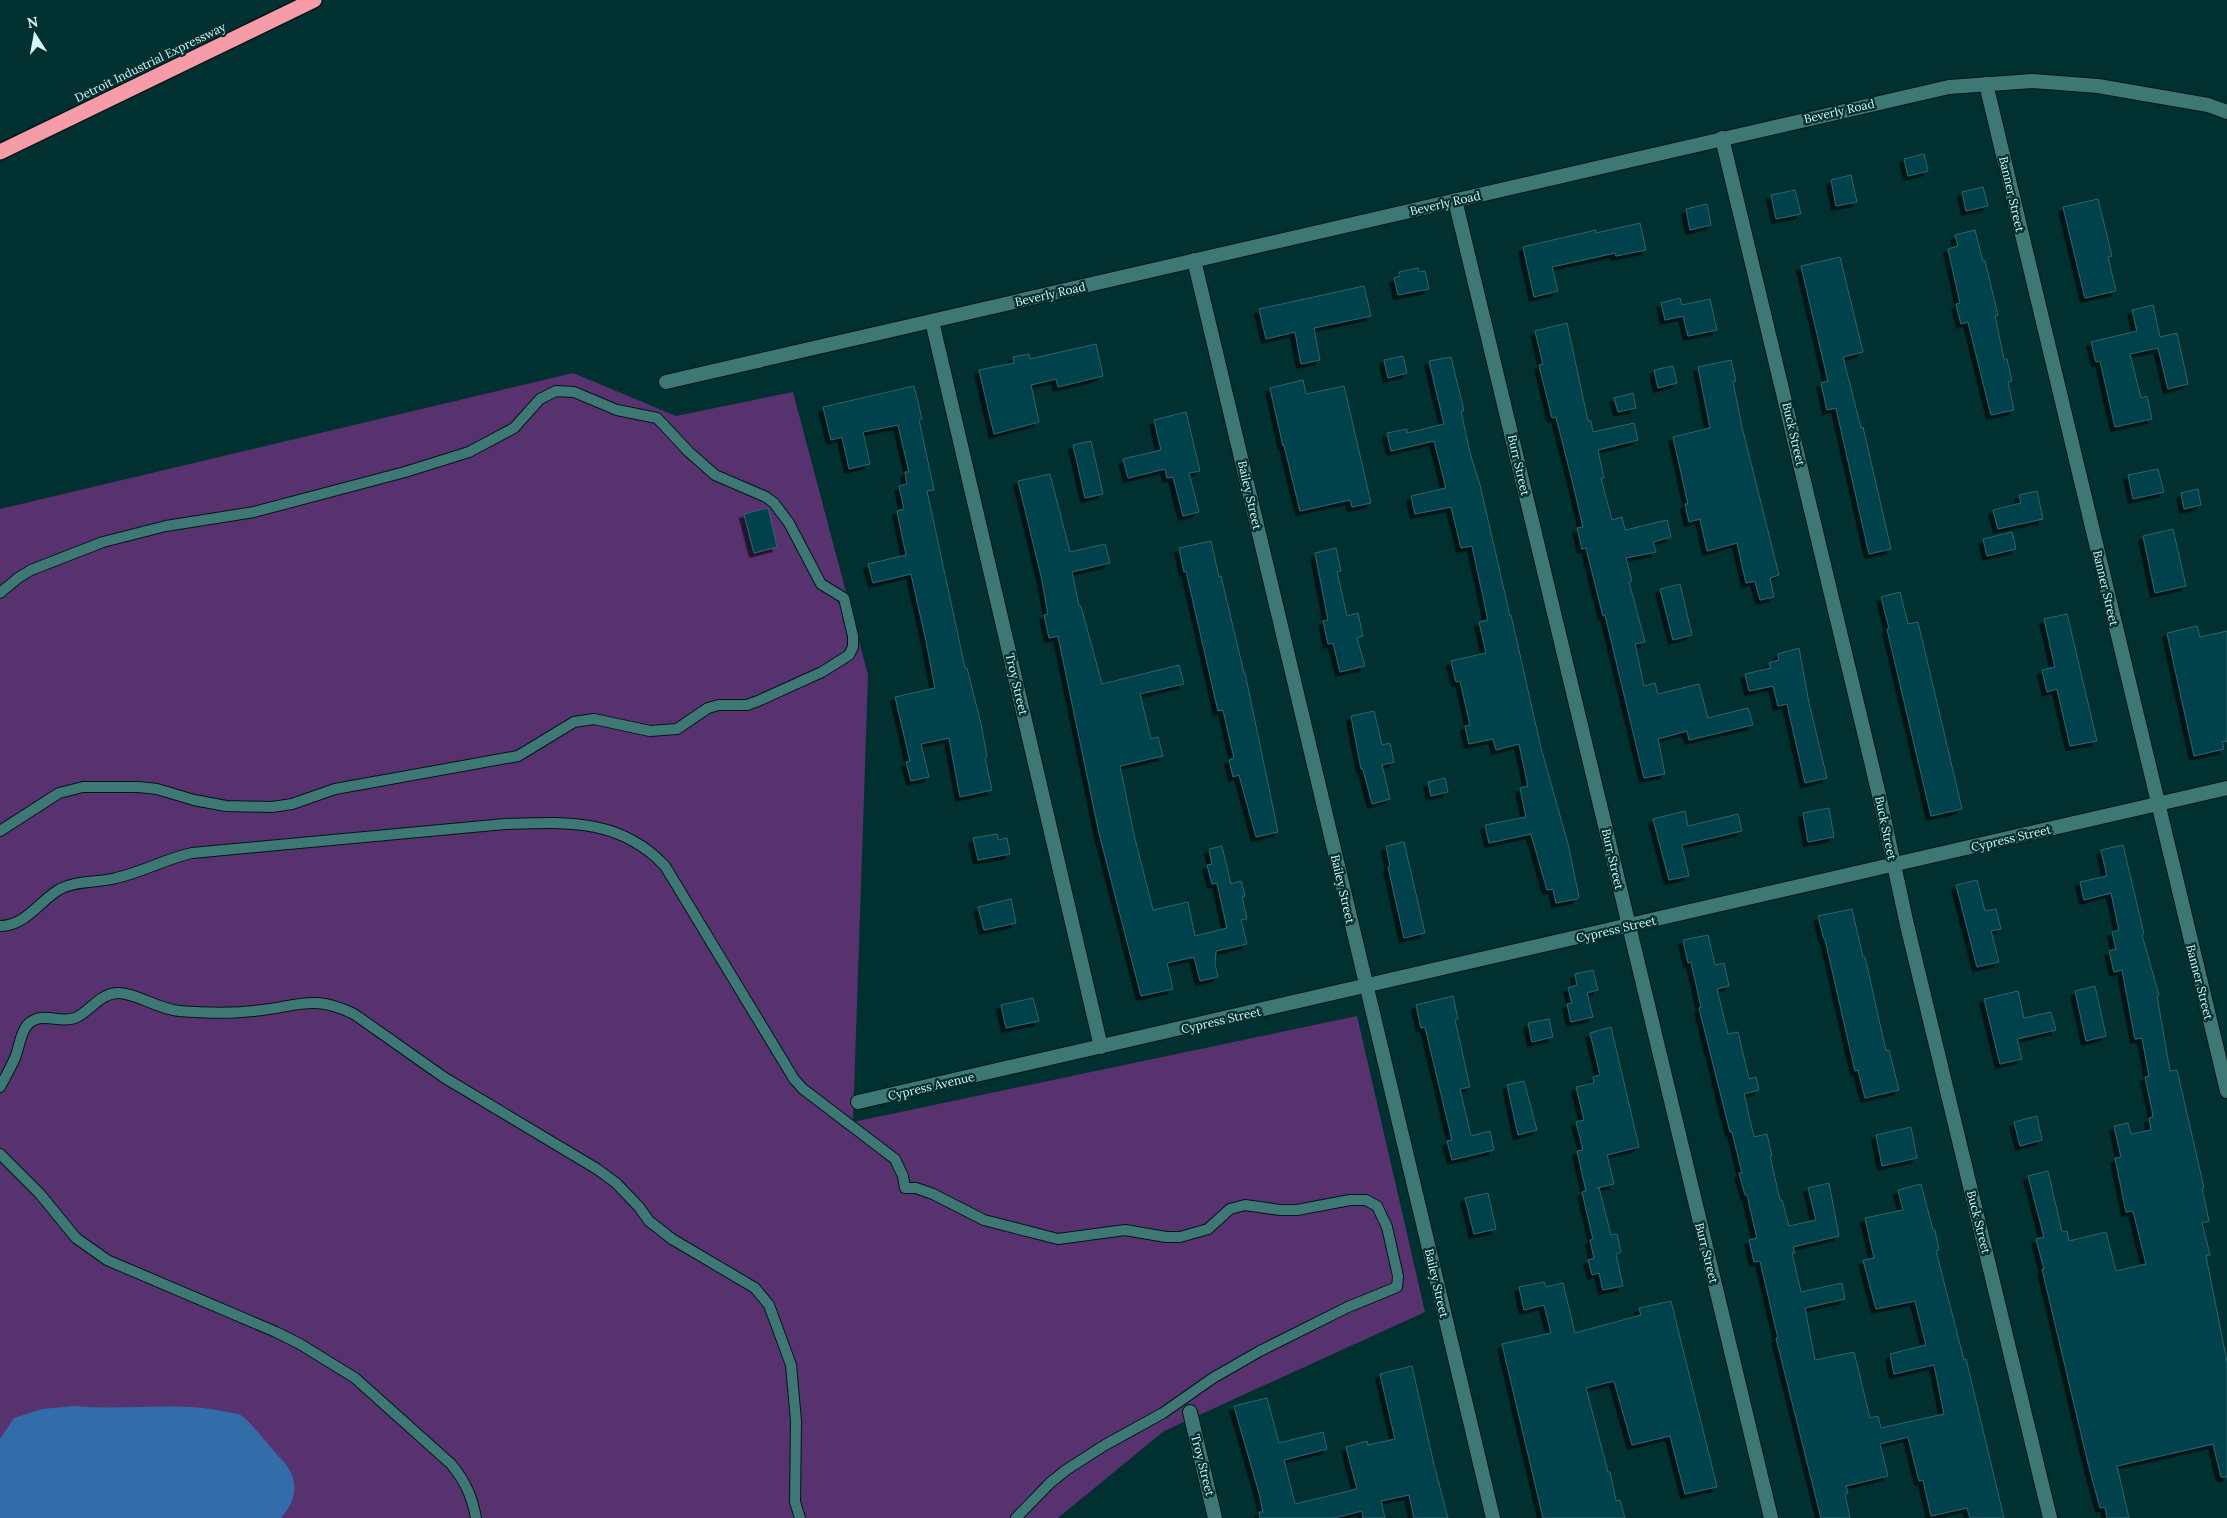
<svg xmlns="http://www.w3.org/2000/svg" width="2227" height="1518" font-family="Lora,serif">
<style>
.green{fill:#58326f}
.water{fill:#326da9}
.building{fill:#00424c;stroke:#2b646f;filter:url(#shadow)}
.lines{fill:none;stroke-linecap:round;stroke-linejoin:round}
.service-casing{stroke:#001716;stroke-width:12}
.minor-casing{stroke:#001716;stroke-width:16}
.motorway-casing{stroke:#001716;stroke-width:18}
.service{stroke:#3d7875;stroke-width:10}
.minor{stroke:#3d7875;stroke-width:14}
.motorway{stroke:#f59ca8;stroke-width:15}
.labels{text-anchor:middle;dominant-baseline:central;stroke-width:4.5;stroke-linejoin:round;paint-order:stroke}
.street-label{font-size:12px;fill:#d7f4f2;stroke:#003130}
</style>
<defs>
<filter id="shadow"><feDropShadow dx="-4.5" dy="4.5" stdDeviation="0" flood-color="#0009"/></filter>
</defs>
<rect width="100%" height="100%" fill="#003130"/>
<path class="green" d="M573,373L676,416L793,392L868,675L853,1122L1357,1016L1425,1312L1164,1431L1058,1518H0V509Z"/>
<path class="water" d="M75,1406C126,1411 177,1401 227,1412C232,1413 238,1413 242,1416C252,1423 272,1450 283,1461C300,1480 297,1500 281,1518H0V1439L14,1418L42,1409Z"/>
<g class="building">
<path d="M1924,154L1928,171L1908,176L1904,159Z"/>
<path d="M1851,175L1857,202L1836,206L1831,180Z"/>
<path d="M1983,187L1988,206L1966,211L1962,192Z"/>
<path d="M1795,190L1801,214L1776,219L1771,195Z"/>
<path d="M2098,199L2112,256L2108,257L2116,291L2085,298L2063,207Z"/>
<path d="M1707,204L1711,225L1690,230L1686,209Z"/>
<path d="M1640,223L1646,250L1616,256L1615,253L1552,267L1558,291L1534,297L1523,247L1596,230V233Z"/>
<path d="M1975,230L1983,261H1985L1998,315L1995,316L2004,359H2007L2012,381L2008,382L2014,410L1991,415L1968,322L1961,324L1956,304L1960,303L1948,249L1958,246L1955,235Z"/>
<path d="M1840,257L1863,352L1843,357L1861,428L1863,427L1891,549L1869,554L1836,408L1827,410L1821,383L1828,381L1801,266Z"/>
<path d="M1418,268L1419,272L1425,271L1429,289L1398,295L1394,278L1400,276L1399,272Z"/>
<path d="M1364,286L1371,316L1314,328L1320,360L1301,364L1295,332L1266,339L1259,309Z"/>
<path d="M1680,298L1682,305L1710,299L1717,330L1688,336L1683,316L1665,320L1661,303Z"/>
<path d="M2153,305L2160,337L2177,333L2188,384L2168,389L2158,348L2130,354L2141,398L2147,396L2152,419L2115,427L2100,361L2096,362L2091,342L2137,331L2132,310Z"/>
<path d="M1567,323L1588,421H1591L1593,432L1634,423L1638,440L1598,450L1604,478H1601L1612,520L1622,517L1625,530L1667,520L1671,537L1653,542L1656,552L1626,558L1632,581L1629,582L1645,642L1635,644L1644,686L1655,683L1658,694L1699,684L1708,718L1748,708L1753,725L1689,740L1687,731L1658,739L1665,774L1644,778L1605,615L1603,616L1586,548L1582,549L1577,528L1583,527L1573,484L1556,417L1552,418L1539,365L1543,364L1535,331Z"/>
<path d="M1096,344L1103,376L1058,387L1056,379L1031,385L1039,422L994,434L979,370L1014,363L1013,357L1029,354L1030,359Z"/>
<path d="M1403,356L1407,373L1388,378L1384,360Z"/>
<path d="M1451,357L1464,411H1461L1470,453L1480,485L1510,616L1511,615L1541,748L1568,844L1579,897L1577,899L1556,903L1553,889L1547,890L1531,834L1489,843L1485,825L1526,817L1520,788L1528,786L1519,744L1496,750L1493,739L1469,744L1465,726L1470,725L1460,681L1456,682L1451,661L1486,653L1479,622L1488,620L1472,546L1461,548L1451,507L1415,514L1411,496L1446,488L1434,441L1391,451L1387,433L1407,429V433L1444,424L1429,361Z"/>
<path d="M1731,360L1736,381L1733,382L1742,427L1779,575L1770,578L1774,597L1760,600L1755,581L1746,583L1737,543L1707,551L1700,519L1689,522L1685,504H1688L1673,437L1710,428L1698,367Z"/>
<path d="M1673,366L1677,383L1658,388L1654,370Z"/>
<path d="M1303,380L1306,394L1344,386L1371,503L1352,507L1350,500L1300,511L1284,445L1283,446L1270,388Z"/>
<path d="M914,386L922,419L919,420L934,490L927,491L965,668H967L981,724L987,757L985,758L992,790L960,797L949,738L921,744L929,777L911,781L906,762L910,761L895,697L935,688L926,641L911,574L873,583L868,564L906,555L897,511L904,509L899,486L907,484L905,472H909L898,425L863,432L870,464L849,469L842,437L831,440L823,407Z"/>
<path d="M1633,393L1636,408L1618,412L1614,398Z"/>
<path d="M1186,412L1200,471L1189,473L1199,512L1183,516L1173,477L1167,478L1165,469L1128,478L1123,459L1161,450L1154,420Z"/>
<path d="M1091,441L1103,494L1085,498L1073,445Z"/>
<path d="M2158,469L2164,492L2133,499L2128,475Z"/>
<path d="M1050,474L1070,552L1105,544L1110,563L1072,572L1079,606H1081L1102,684L1179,665L1184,684L1140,694L1151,739L1158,737L1163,756L1120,766L1134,835L1153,910L1188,902L1195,936L1227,928L1217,883L1212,884L1207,865L1212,864L1209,849L1222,846L1231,884L1241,881L1245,896L1242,897L1247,919L1241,920L1247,944L1216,951L1215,964L1218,977L1200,981L1194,957L1167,963L1173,989L1141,996L1099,833L1058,636L1049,638L1044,615L1048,614L1042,580L1018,481Z"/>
<path d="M2198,489L2201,505L2184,509L2181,493Z"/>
<path d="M2037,491L2043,519L1998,529L1993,510L2021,503L2019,495Z"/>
<path d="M768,508L777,547L754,553L744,514Z"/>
<path d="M2173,529L2186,586L2155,593L2143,536Z"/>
<path d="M2012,532L2016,549L1987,556L1983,539Z"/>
<path d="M1211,541L1219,577L1221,576L1244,673H1245L1278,832L1256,837L1239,775L1233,777L1229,760L1234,758L1223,710L1218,711L1186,571L1184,572L1179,548Z"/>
<path d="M1336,548L1341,571L1337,572L1347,616L1358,613L1363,636L1357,638L1365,666L1340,672L1333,643L1328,644L1323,621L1328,620L1315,553Z"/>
<path d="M1680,584L1692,635L1673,640L1660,589Z"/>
<path d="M1900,592L1908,624L1918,622L1962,809L1931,816L1887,629L1889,628L1881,597Z"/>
<path d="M2067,614L2097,741L2070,746L2057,689L2047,692L2042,670L2055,667L2044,619Z"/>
<path d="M2197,626L2200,637L2227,631V741L2222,742L2224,749L2194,756L2167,633Z"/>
<path d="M1799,648L1809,703L1827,778L1805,783L1787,704L1778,706L1773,686L1749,691L1745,674L1771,668L1769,663L1779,660L1778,654Z"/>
<path d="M1374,711L1382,745L1390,743L1394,762L1382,765L1390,799L1372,804L1363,769H1361L1351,716Z"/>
<path d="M1445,778L1448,792L1431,796L1428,782Z"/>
<path d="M1829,808L1834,837L1808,842L1803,813Z"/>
<path d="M1685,811L1688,826L1738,814L1742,831L1682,845L1689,876L1669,880L1653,819Z"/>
<path d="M997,834L998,840L1007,838L1010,854L978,860L973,838Z"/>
<path d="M1404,842L1425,933L1404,938L1388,867L1390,866L1386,846Z"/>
<path d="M2123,845L2144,934L2142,935L2159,995L2157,996L2170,1071L2177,1070L2204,1188H2202L2209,1221L2202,1223L2210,1255L2206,1256L2227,1362V1477H2221L2213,1444L2117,1466L2129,1518H2107L2105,1507L2100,1508L2088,1463L2042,1269H2044L2036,1239L2044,1237L2028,1176L2048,1171L2062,1232L2067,1231L2069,1241L2106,1232L2116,1271L2146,1264L2133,1211L2126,1212L2115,1158L2121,1157L2114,1126L2128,1123L2131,1134L2151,1130L2149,1118L2153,1117L2152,1110L2145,1077L2149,1076L2142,1038L2135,1039L2122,970L2114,972L2109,951L2116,949L2112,932L2119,930L2111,893L2084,900L2080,882L2107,876L2101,850Z"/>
<path d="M1977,880L1985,911L1996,909L2001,929L1991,931L1999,962L1977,967L1956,885Z"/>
<path d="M1011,899L1016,923L984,930L978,907Z"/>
<path d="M1852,909L1863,957H1865L1886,1051L1889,1050L1899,1090L1865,1098L1858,1070L1855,1071L1825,939H1824L1818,916Z"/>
<path d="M1708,935L1715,965L1724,963L1729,986L1717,989L1728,1034L1738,1032L1749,1079L1756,1077L1759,1090L1744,1094L1754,1137L1767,1134L1772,1156H1770L1780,1200H1782L1789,1226L1816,1220L1808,1188L1829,1183L1839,1236L1793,1247L1795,1253H1792L1801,1292L1842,1283L1845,1299L1805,1308L1815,1360L1854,1352L1870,1418L1878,1416L1881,1428L1944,1414L1934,1365L1894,1374L1890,1354L1926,1345L1915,1301L1876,1309L1863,1260L1874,1258L1865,1218L1903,1210L1898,1190L1921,1184L1933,1230H1935L1939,1250L1936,1251L1964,1360L1966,1359L2004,1518H1970L1967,1508L1931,1516L1923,1480L1919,1481L1908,1437L1880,1444L1888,1476L1846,1486L1848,1493L1845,1494L1850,1518H1821L1776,1338H1778L1760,1261L1754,1262L1749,1240L1757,1238L1747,1195H1745L1739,1173H1742L1732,1132H1730L1699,1008L1701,1007L1691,962L1688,963L1683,940Z"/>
<path d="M1593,970L1598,990L1587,993L1593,1017L1571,1022L1567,1004L1572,1003L1568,988L1577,985L1575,974Z"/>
<path d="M2095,986L2106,1036L2086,1041L2075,991Z"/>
<path d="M2018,991L2024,1018L2051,1012L2056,1030L2017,1039L2022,1059L2000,1064L1984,999Z"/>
<path d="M1453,996L1458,1019L1455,1020L1470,1087L1460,1089L1471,1136L1490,1131L1494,1150L1452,1160L1447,1141L1452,1140L1441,1094L1425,1027L1421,1028L1416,1005Z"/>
<path d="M1033,998L1039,1021L1006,1028L1001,1005Z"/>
<path d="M1549,1019L1553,1037L1532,1042L1528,1023Z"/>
<path d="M1611,1027L1639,1147L1607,1155L1614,1184L1597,1188H1599L1611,1235L1617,1234L1621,1252L1616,1254L1623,1286L1603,1290L1599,1273L1592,1275L1588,1260L1594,1258L1590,1240L1593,1239L1582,1192L1586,1191L1577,1151L1583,1150L1576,1122L1584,1120L1576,1087L1594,1083L1593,1077L1600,1075L1590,1033Z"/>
<path d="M1524,1081L1537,1130L1518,1135L1507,1085Z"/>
<path d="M2037,1116L2042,1140L2020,1146L2014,1122Z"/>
<path d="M1911,1127L1917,1158L1882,1166L1876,1135Z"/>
<path d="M1488,1193L1496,1229L1474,1234L1465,1198Z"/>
<path d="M1544,1282L1546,1287L1563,1283L1575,1333L1641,1315L1639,1308L1671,1301L1717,1487L1685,1494L1670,1436L1632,1445L1614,1381L1586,1388L1608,1472H1610L1616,1501L1620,1500L1625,1518H1543L1502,1344L1551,1333L1544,1305L1524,1310L1519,1287Z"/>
<path d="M1412,1366L1434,1465L1448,1518H1414L1409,1495L1381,1501L1385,1518H1363L1362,1511L1334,1518H1260L1259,1512H1263L1259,1493L1234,1406L1267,1398L1279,1443L1323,1432L1327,1449L1284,1460L1295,1504L1357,1489L1346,1447L1367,1441L1368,1445L1395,1439L1380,1374Z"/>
</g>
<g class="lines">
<g class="service-casing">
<g id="service">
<path d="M0,593L18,578L31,570L103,542L166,526L254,512L405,472L469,452L514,428L540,399L556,391L574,392L617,410L657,418L689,452L715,475L766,497L774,503L789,523L821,584L844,598L853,636V647L849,655L822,672L758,701L747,705H719L708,708L677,729L650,731L594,719L574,722L518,756L335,789L292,804L272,807L226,806L194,800L157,789L139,787H83L59,793L0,831"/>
<path d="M0,926C26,926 39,901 60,889C77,880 98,883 116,878C143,872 165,859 192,853L505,824C566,822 620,818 665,866L794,1079L803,1089L895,1159L903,1176L905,1188H916L933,1194L984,1220L1058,1239L1125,1230L1166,1237H1180L1208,1229L1230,1209L1245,1205L1280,1210H1297L1350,1200H1366L1377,1206L1387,1227L1398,1276L1397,1287L1348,1307L1260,1351L1213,1378L1163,1413L1105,1445L1066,1470L1050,1483L1016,1518"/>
<path d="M0,1087C5,1078 10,1069 14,1060C20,1048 20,1026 34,1020C46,1014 62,1023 75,1018C90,1012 99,994 117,993C134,992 158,1009 179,1011C205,1013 236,1014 262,1010C301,1005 315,995 354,1014L445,1078L597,1169L616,1183L639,1207L649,1221L672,1239L755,1288L769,1305L791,1365L796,1421L795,1502L800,1518"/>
<path d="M0,1154L40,1194L76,1238L107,1260L276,1332L300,1344L355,1378L451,1464C465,1481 472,1496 476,1518"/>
</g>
</g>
<g class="minor-casing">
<g id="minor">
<path d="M1986,84L2227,1091"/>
<path d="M1722,138L1879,795L1907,925L2050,1518"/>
<path d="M1455,200L1771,1518"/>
<path d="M1194,260L1493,1518"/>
<path d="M932,321L1101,1047"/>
<path d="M666,382L1949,87L2032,81L2098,86L2208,105L2227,112"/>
<path d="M858,1102L2227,788"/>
<path d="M1190,1412L1215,1518"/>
</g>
</g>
<g class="motorway-casing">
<path id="motorway" d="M0,152L314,0"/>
</g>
<use href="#service" class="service"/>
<use href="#minor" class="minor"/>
<use href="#motorway" class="motorway"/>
</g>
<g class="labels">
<g class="street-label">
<text transform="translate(150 62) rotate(-26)">Detroit Industrial Expressway</text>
<text transform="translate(1839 111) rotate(-13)">Beverly Road</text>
<text transform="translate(2012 194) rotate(77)">Banner Street</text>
<text transform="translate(1445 203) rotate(-13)">Beverly Road</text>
<text transform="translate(1050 294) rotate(-13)">Beverly Road</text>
<text transform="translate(1794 434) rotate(77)">Buck Street</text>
<text transform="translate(1519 465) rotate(77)">Burr Street</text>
<text transform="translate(1250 495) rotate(77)">Bailey Street</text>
<text transform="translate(2106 588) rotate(77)">Banner Street</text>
<text transform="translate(1017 684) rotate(77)">Troy Street</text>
<text transform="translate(1886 828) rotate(78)">Buck Street</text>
<text transform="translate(2011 838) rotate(-13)">Cypress Street</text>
<text transform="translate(1613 859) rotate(77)">Burr Street</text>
<text transform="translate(1343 889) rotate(77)">Bailey Street</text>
<text transform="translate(1616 929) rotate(-13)">Cypress Street</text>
<text transform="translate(2200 982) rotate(76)">Banner Street</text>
<text transform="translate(1221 1020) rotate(-13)">Cypress Street</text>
<text transform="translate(931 1086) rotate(-13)">Cypress Avenue</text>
<text transform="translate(1979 1222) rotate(76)">Buck Street</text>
<text transform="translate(1707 1253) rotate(76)">Burr Street</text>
<text transform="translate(1437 1283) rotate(77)">Bailey Street</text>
<text transform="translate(1203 1465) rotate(76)">Troy Street</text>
</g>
</g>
<g transform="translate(35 35) rotate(349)" stroke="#003130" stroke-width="4" paint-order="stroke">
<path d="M0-4L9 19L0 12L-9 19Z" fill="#d7f4f2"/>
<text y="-8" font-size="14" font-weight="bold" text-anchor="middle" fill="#d7f4f2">N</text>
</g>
</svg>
